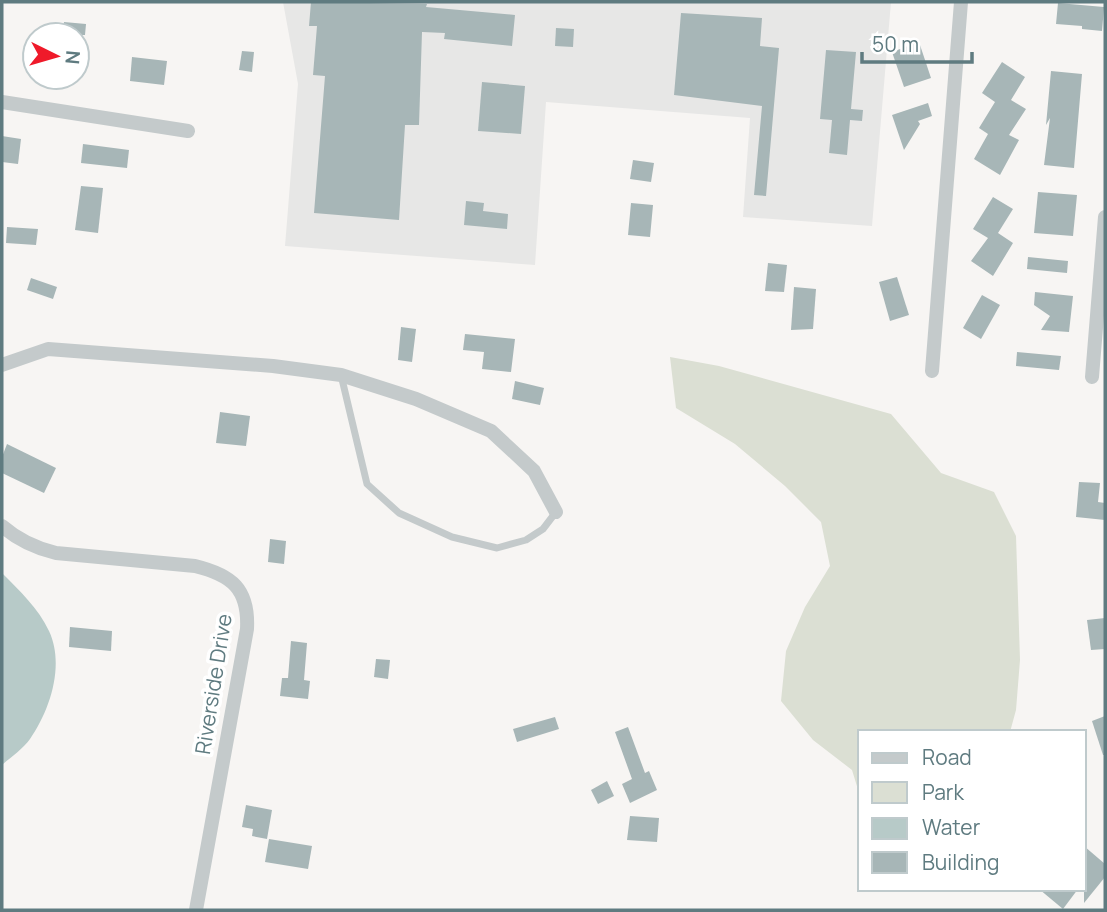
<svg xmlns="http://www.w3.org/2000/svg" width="1107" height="912" font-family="Manrope,sans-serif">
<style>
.built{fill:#e7e7e6}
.green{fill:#dbdfd3}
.water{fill:#b7cac8}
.building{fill:#a7b6b7}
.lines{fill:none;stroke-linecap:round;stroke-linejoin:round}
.service{stroke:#c4cacb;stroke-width:7}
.minor{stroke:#c4cacb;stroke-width:14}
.labels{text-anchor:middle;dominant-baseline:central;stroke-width:7;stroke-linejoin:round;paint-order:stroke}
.street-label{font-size:21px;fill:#5f7b80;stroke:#fff}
</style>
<rect width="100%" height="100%" fill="#f7f5f3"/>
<path class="built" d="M283,2H891L872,226L743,217L750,118L546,102L535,265L285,246L298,84Z"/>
<path class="green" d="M670,357L719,366L891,414L941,473L994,492L1016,536L1020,660L1016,710L1010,732H860V796L852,770L813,740L781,701L786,651L805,607L830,566L821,522L785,486L735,444L676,408Z"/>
<path class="water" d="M2,573C19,590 39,609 49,631C65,665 50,710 30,739C23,749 11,757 2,765Z"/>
<g class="building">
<path d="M311,2L427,4L426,7L515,15L512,46L444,39L445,33L422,32L419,125H405L399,220L314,213L325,76L313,75L317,26H309Z"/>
<path d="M1058,3L1104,7L1102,31L1082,29V26L1056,24Z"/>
<path d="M681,13L762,18L760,46L779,48L766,196L754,195L762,106L674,95Z"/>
<path d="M64,22L86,24L85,35H62Z"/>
<path d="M556,28L574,29L573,47L555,46Z"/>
<path d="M919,42L931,78L904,87L892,52Z"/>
<path d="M826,50L856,52L851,109L863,110L862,121L850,120L847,155L829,153L832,120L820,119Z"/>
<path d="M242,51L254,52L252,72L239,70Z"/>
<path d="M132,57L167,61L164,85L130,81Z"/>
<path d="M1002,62L1025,77L1011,100L1026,109L1009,135L1019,140L1000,175L974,159L988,134L979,128L995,102L982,93Z"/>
<path d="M1051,71L1082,74L1074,168L1044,165L1050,118L1046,125Z"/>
<path d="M482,82L525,86L521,134L478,131Z"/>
<path d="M928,103L932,116L918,121L920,124L904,150L892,115Z"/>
<path d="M2,136L21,139L18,164L2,162Z"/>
<path d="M83,144L129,150L127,168L81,163Z"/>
<path d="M633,160L654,163L651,182L630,179Z"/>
<path d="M81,186L103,188L98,233L75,230Z"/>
<path d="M1038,192L1077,195L1073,236L1034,233Z"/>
<path d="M993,197L1013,209L998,233L1013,243L993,276L971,261L988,238L973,229Z"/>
<path d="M466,201L484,203L483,211L508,214L507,229L464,225Z"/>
<path d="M631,203L653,205L650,237L628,235Z"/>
<path d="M7,227L38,229L36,245L6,243Z"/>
<path d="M1028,257L1068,261L1067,273L1027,269Z"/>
<path d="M768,263L787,265L784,292L765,291Z"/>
<path d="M897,277L909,315L890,321L879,282Z"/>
<path d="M31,278L57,287L53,299L27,290Z"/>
<path d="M794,287L816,289L813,329L791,330Z"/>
<path d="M1035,292L1073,296L1069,332L1041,330L1050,316L1034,305Z"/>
<path d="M982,295L1000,305L981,339L963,328Z"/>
<path d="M401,327L416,329L412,362L398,360Z"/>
<path d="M465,334L515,339L511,372L482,369L484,352L463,350Z"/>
<path d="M1017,352L1061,356L1059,370L1016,366Z"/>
<path d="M515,381L544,388L540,405L512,399Z"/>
<path d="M220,412L250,416L246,446L216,443Z"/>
<path d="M7,444L56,468L44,493L2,473V457Z"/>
<path d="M1079,482L1100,483L1098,502L1105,503V520L1076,517Z"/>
<path d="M270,539L286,541L284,564L268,562Z"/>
<path d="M1105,618V649L1091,650L1087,620Z"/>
<path d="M70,627L112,631L111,651L69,647Z"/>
<path d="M291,641L307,643L304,680L310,681L308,699L280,696L282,678H288Z"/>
<path d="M376,659L390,660L388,679L374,677Z"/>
<path d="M1105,716V755H1103L1092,721Z"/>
<path d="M555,717L559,729L517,742L513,729Z"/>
<path d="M628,727L645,773L649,771L657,790L630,803L622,784L632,779L615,732Z"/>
<path d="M607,781L614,796L598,804L591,790Z"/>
<path d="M246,805L272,810L267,839L252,836L253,829L242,827Z"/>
<path d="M630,816L659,818L657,842L627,840Z"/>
<path d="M269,839L312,846L308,869L265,862Z"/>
<path d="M1084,846L1105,864V877L1084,903Z"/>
<path d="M1039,889H1078L1063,909Z"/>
</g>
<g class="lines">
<path class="service" d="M341,375L367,484L399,513L452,537L497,548L526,540L543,529L556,512"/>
<g class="minor">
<path d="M2,102L188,131"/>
<path d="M2,365L48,349L273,366L341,375L416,399L491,431L534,471L556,512"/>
<path d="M932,371L961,2"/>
<path d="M1092,377L1105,217"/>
<path d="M2,526C18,540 35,548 56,553L195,566C232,575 249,589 247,629L196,910"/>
</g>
</g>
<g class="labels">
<g class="street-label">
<text transform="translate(213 684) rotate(-81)">Riverside Drive</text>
</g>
</g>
<rect width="1107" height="912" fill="none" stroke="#5f7b80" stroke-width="7"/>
<rect x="858" y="730" width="228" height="161" fill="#ffffff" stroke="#bfcacc" stroke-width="2"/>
<rect x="872" y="753" width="35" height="10" fill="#c4cacb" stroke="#bfcacc" stroke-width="2"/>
<text x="922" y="765" font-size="21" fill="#5f7b80">Road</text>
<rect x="872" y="782" width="35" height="21" fill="#dbdfd3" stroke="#bfcacc" stroke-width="2"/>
<text x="922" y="800" font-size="21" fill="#5f7b80">Park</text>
<rect x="872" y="818" width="35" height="21" fill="#b7cac8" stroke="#bfcacc" stroke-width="2"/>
<text x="922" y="835" font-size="21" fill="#5f7b80">Water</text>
<rect x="872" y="852" width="35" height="21" fill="#a7b6b7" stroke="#bfcacc" stroke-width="2"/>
<text x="922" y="870" font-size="21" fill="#5f7b80">Building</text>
<g transform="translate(56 56) rotate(95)"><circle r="33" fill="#ffffff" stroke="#bfcacc" stroke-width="2"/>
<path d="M0-5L12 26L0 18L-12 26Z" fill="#ef1a2a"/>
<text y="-10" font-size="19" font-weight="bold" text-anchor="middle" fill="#5f7b80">N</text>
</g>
<path d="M862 52v10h110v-10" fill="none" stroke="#5f7b80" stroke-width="3.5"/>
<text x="872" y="52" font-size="21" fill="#5f7b80" stroke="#ffffff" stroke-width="5" paint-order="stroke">50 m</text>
</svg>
